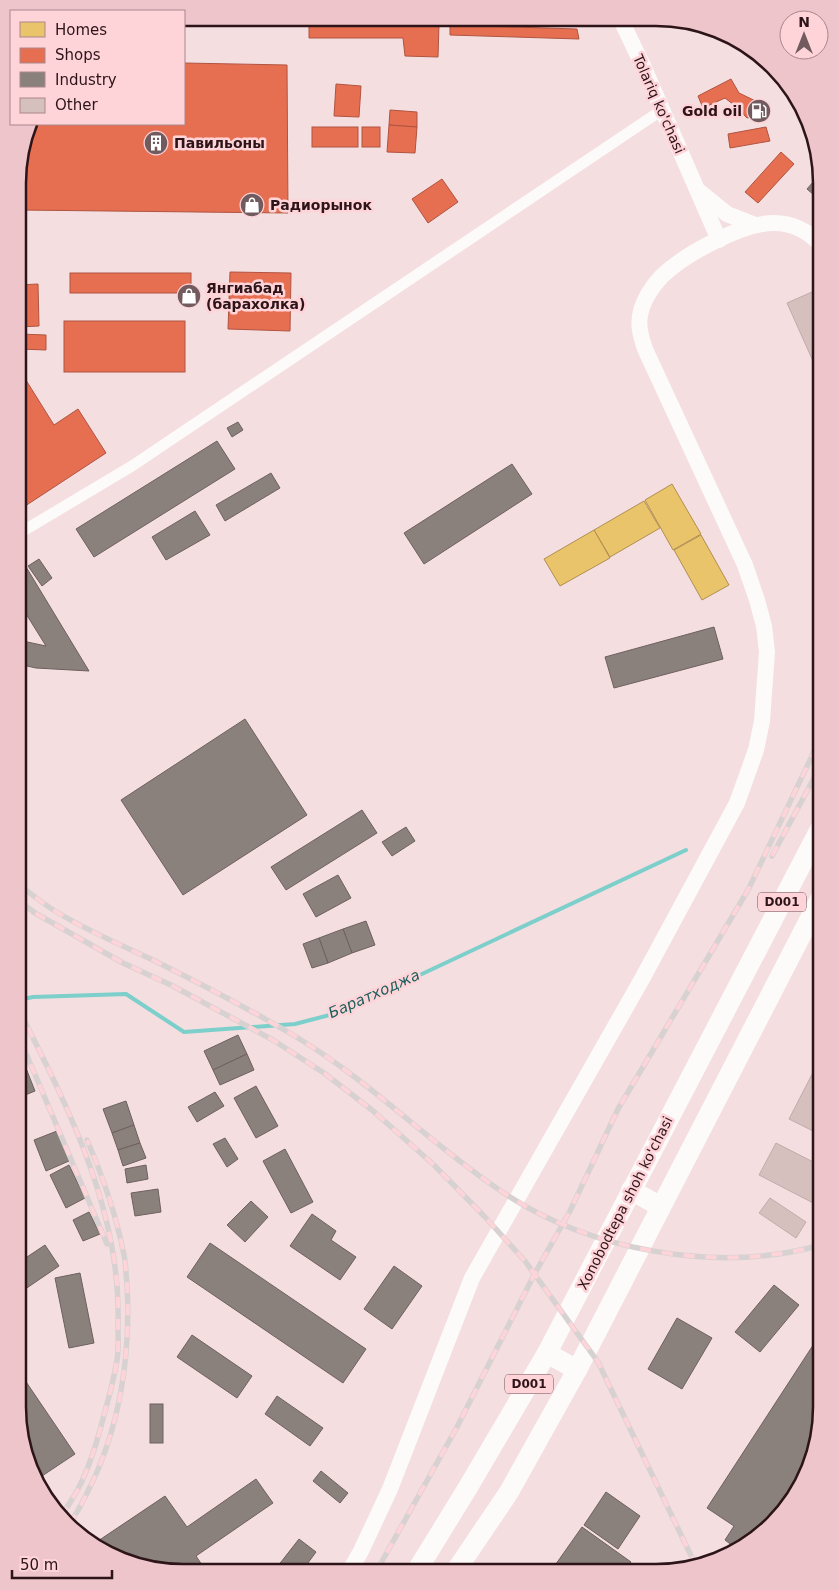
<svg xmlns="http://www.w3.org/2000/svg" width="839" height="1590" font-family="'DejaVu Sans',sans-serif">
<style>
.homes{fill:#e9c46a;stroke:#b08f51}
.shops{fill:#e76f51;stroke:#af5440}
.industry{fill:#8a817c;stroke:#6e605e}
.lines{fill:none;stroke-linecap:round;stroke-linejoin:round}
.stream{stroke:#7ccfca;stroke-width:4}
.building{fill:#d6c0be;stroke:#c1abaa}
.street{stroke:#fdfafa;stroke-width:11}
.secondary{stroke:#fdfafa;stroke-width:16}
.highway{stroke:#fdfafa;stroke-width:20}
.rail-casing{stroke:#d8d1d2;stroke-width:5.5}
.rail{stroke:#fed4d9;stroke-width:4;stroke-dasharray:11;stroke-linecap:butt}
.labels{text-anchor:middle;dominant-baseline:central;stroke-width:5;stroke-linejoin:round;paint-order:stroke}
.shield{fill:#fed4d9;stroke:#6b4e52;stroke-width:1}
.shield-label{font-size:12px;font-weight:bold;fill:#2c1418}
.street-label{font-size:14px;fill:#2c1418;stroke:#fed4d9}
.poi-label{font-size:14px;font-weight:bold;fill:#2c1418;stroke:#fed4d9;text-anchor:start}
.water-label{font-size:15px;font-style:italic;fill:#1a605c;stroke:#fed4d9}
.rim{fill:none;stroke:#2c1418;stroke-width:2.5}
</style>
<rect width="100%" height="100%" fill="#f4dee0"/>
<g class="homes">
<path d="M672,484L701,534L673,550L645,500Z"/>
<path d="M644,501L660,528L610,557L594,530Z"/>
<path d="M594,530L610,558L560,586L544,559Z"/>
<path d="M701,535L729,585L702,600L674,550Z"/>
</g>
<g class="shops">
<path d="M309,21L439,24L438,57L405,56L403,38H309Z"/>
<path d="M450,25L577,29L579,39L450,35Z"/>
<path d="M184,63L287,65L288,213L19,210V162L31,124H184Z"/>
<path d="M731,79L739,93L766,106L762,115L747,118L744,115L743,112L725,98L703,108L698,96Z"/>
<path d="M336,84L361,86L359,117L334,116Z"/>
<path d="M390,110L417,112V127L389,125Z"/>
<path d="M389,125L417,127L415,153L387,152Z"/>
<rect x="312" y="127" width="46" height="20"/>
<rect x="362" y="127" width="18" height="20"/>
<path d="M766,127L770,141L730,148L728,134Z"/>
<path d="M781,152L794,164L758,203L745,192Z"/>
<path d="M442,179L458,202L428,223L412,199Z"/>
<path d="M230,272L291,273L290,331L228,329Z"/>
<rect x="70" y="273" width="121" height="20"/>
<path d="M38,284L39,326L19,327V285Z"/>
<rect x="64" y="321" width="121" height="51"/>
<path d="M19,334L46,335V350L19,349Z"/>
<path d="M19,369L54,425L78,409L106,453L19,510Z"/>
</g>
<g class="industry">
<path d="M820,174L822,184L821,201L807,189Z"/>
<path d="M238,422L243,430L232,437L227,428Z"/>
<path d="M217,441L235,469L94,557L76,529Z"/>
<path d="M512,464L532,494L424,564L404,533Z"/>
<path d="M271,473L280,488L225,521L216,505Z"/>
<path d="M195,511L210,535L166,560L152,537Z"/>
<path d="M20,557L89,671L36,668L18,664V640L46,646L18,601V558Z"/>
<path d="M39,559L52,578L42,586L28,566Z"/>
<path d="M714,627L723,659L614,688L605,657Z"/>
<path d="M245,719L307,815L183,895L121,800Z"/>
<path d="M362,810L377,833L286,890L271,867Z"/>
<path d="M406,827L415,841L392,856L382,842Z"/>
<path d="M338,875L351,898L316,917L303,894Z"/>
<path d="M366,921L375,945L352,953L343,929Z"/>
<path d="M343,929L352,953L328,963L319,938Z"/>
<path d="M319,938L328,963L312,968L303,944Z"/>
<path d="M238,1035L247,1054L213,1070L204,1051Z"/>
<path d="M18,1048L35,1091L18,1098Z"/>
<path d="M247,1054L254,1070L220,1085L213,1070Z"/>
<path d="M256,1086L278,1126L256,1138L234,1098Z"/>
<path d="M215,1092L224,1106L197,1122L188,1107Z"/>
<path d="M126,1101L134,1125L112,1133L103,1109Z"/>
<path d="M134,1125L140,1143L118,1150L112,1133Z"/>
<path d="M57,1131L69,1161L46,1171L34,1140Z"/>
<path d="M225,1138L238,1159L227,1167L213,1144Z"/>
<path d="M140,1143L146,1158L123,1166L118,1150Z"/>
<path d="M285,1149L313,1202L291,1213L263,1161Z"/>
<path d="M69,1165L85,1198L66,1208L50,1175Z"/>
<path d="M146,1165L148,1179L127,1183L125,1169Z"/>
<path d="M158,1189L161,1212L135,1216L131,1193Z"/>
<path d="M251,1201L268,1217L245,1242L227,1225Z"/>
<path d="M89,1212L100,1234L83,1241L73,1220Z"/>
<path d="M312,1214L336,1231L331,1240L356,1257L340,1280L290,1246Z"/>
<path d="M210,1243L366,1349L343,1383L187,1277Z"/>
<path d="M45,1245L59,1266L18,1294V1263Z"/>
<path d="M394,1266L422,1286L392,1329L364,1309Z"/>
<path d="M80,1273L94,1343L69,1348L55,1278Z"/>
<path d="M774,1285L799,1305L760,1352L735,1332Z"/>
<path d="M677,1318L712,1338L682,1389L648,1369Z"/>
<path d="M821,1333V1418L809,1470L787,1507L756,1538L737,1549L725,1540L734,1526L707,1508Z"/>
<path d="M192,1335L252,1376L237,1398L177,1357Z"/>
<path d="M18,1370L75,1454L36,1480L26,1460L18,1406Z"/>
<path d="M277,1396L323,1428L310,1446L265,1414Z"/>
<rect x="150" y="1404" width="13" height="39"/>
<path d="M321,1471L348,1493L340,1503L313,1481Z"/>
<path d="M256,1479L273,1503L196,1556L204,1568L199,1571H162L95,1543L165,1496L187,1527Z"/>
<path d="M606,1492L640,1516L618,1549L584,1525Z"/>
<path d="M582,1527L631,1562L623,1572H553L551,1571Z"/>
<path d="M299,1539L316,1552L302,1571H274Z"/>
</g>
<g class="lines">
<path class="stream" d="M18,1000L33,997L126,994L184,1032L295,1024L341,1012L686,850"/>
</g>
<g class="building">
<path d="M821,288V379L787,303Z"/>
<path d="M821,1057V1135L789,1119Z"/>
<path d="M776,1143L821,1166V1202L819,1206L759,1175Z"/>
<path d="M770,1198L806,1222L796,1238L759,1213Z"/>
</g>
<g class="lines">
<path class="street" d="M18,534L132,466L662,110"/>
<g class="secondary">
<path d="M621,20L644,68L719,240"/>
<path d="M700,192L727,214L755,225"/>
<path d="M349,1572L361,1551L390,1489L472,1278L642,979L737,803L756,750L762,721L767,652L764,626L757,600L745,565L645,349C641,337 637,324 641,311C644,299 653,285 662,276C685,254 742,223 774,223C793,223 809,232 821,245"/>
</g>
<g class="highway">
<path d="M631,1190L661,1207"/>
<path d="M547,1353L577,1370"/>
<path d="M416,1572L467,1489L547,1353L821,827"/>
<path d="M455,1572L509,1492L577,1370L821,897"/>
</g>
<g class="rail-casing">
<g id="rail">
<path d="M772,856L821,765"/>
<path d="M18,884C30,893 42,903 55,911C89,932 126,947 161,964C207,987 253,1011 298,1038C369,1081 429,1142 498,1189C587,1251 717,1274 821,1245"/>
<path d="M18,900L35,913L123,963L171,985L273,1040L324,1073L372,1110L434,1165L485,1217L525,1261L598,1362L696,1566"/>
<path d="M18,1008C68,1107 122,1212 118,1326C118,1337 119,1349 117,1360C114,1379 109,1397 104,1415C95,1450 84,1487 61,1515"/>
<path d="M22,1044L107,1244"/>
<path d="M69,1524C77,1514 82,1503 88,1491C120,1428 131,1355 127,1285C126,1275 126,1265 124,1255C116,1214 103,1177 87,1140"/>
<path d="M376,1572L457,1427L534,1275L570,1211L618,1109L748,890L821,737"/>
</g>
</g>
<use href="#rail" class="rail"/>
</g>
<defs>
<g id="fuel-disc" transform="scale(1.25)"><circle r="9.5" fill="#725b5e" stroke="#fed4d9"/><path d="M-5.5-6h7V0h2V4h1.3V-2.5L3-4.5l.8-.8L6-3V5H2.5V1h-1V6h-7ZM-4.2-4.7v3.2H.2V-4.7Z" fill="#fff"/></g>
<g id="building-disc" transform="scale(1.25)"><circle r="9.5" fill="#725b5e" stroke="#fed4d9"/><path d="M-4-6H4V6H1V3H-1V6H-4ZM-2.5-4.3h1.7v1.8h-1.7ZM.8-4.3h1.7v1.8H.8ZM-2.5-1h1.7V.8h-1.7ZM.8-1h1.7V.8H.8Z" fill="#fff"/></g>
<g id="shop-disc" transform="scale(1.25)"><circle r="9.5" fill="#725b5e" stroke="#fed4d9"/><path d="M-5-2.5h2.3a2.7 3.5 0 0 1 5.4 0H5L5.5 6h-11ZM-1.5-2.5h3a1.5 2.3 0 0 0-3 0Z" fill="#fff"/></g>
</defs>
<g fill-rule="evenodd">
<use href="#fuel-disc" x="759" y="111"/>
<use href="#building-disc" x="156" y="143"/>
<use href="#shop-disc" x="252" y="205"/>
<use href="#shop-disc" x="189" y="296"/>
</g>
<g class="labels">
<g class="shield">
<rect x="758" y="892.5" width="48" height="19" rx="4"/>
<rect x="505" y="1374.5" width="48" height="19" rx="4"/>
</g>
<g class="shield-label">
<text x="782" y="902">D001</text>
<text x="529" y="1384">D001</text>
</g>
<g class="street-label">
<text transform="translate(659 104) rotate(66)">Tolariq ko'chasi</text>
<text transform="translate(625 1203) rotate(-63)">Xonobodtepa shoh ko'chasi</text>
</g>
<g class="poi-label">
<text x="742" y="111" text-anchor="end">Gold oil</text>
<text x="174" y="143">Павильоны</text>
<text x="270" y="205">Радиорынок</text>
<text x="206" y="288">Янгиабад<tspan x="206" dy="16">(барахолка)</tspan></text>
</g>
<g class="water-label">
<text transform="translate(374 994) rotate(-24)">Баратходжа</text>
</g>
</g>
<path d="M0 0H839V1590H0ZM183 26H656A157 157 0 0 1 813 183V1407A157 157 0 0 1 656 1564H183A157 157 0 0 1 26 1407V183A157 157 0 0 1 183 26Z" fill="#edc5ca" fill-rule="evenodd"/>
<path class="rim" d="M183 26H656A157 157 0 0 1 813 183V1407A157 157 0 0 1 656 1564H183A157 157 0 0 1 26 1407V183A157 157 0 0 1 183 26Z"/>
<rect x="10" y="10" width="175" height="115" fill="#fed4d9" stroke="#aa878c"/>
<rect x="20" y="22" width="25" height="15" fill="#e9c46a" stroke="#aa878c"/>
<text x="55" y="35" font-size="15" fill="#2c1418">Homes</text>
<rect x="20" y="48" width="25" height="15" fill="#e76f51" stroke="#aa878c"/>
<text x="55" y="60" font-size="15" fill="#2c1418">Shops</text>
<rect x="20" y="72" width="25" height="15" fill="#8a817c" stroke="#aa878c"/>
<text x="55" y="85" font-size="15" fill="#2c1418">Industry</text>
<rect x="20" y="98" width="25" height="15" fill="#d6c0be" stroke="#aa878c"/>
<text x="55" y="110" font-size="15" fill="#2c1418">Other</text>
<g transform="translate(804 35)"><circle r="24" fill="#fed4d9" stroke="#aa878c"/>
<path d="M0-4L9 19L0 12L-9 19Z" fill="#725b5e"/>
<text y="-8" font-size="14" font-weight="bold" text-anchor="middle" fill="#2c1418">N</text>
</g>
<path d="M12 1570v8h100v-8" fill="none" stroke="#2c1418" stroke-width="2.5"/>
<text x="20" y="1570" font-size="15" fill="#2c1418" stroke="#fed4d9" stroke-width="4" paint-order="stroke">50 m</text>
</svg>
